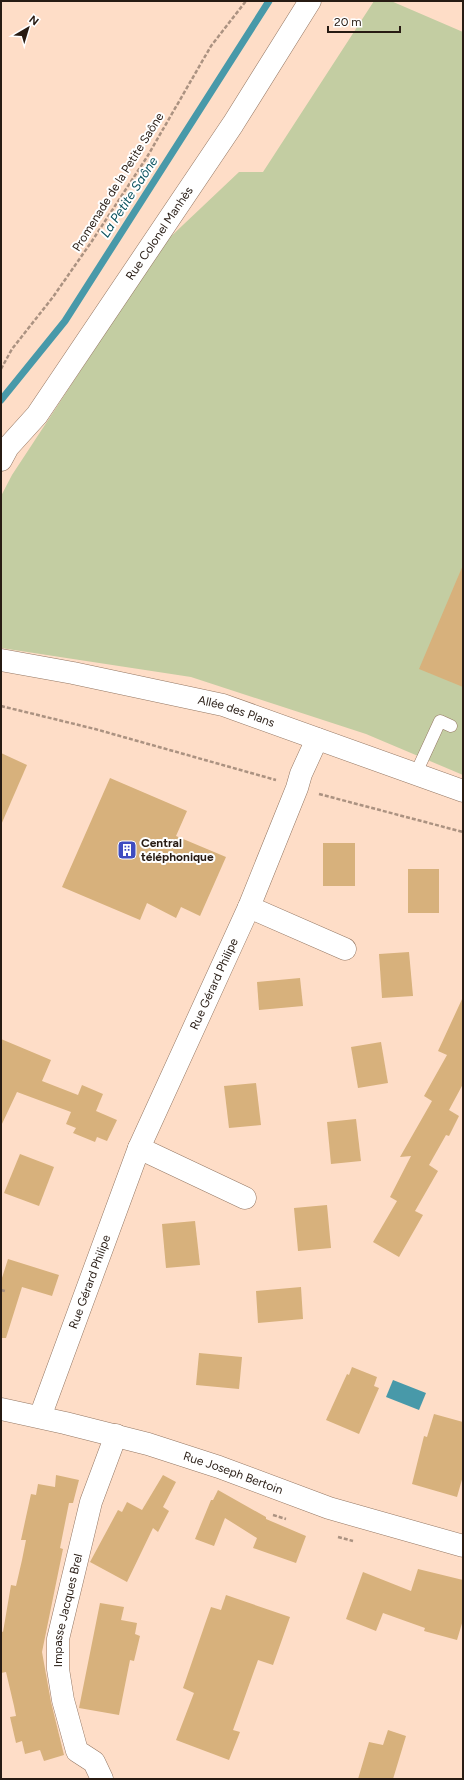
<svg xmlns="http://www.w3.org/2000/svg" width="464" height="1780" font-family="Figtree,sans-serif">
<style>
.green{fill:#c3cda2}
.water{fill:#4899a9}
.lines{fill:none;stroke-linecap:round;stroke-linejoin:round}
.stream{stroke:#4899a9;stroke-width:7}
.building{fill:#d7b17c}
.service-casing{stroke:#947763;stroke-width:13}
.minor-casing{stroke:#947763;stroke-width:23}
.tertiary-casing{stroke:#947763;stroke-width:23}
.path{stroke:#ab9281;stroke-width:2.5;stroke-dasharray:4 2;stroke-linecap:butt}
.service{stroke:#fff;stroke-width:12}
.minor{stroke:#fff;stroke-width:22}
.tertiary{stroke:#fff;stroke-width:22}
.labels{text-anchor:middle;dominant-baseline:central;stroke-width:4;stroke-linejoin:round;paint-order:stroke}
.street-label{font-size:12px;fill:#271b13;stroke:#fff}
.poi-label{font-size:12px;font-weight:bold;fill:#271b13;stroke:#fff;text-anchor:start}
.water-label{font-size:13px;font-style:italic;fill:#09525e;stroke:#fff}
</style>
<rect width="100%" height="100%" fill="#feddc7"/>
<path class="green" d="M374,1H391L463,32V775L366,734L191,677L1,648V496L12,475L165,242L239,172H263Z"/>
<path class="water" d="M393,1380L426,1393L419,1410L386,1397Z"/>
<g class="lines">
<path class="stream" d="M1,400L65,321L269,1"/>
</g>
<g class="building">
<path d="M463,565V687L419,669Z"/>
<path d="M1,753L27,765L1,825Z"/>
<path d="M110,778L187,811L176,836L226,857L200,916L181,907L176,918L147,903L140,920L62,887Z"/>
<rect x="323" y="843" width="32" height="43"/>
<rect x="408" y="869" width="31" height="44"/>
<path d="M409,952L413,996L382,998L379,954Z"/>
<path d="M300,978L303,1006L259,1010L257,982Z"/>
<path d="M463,997V1084L449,1110L459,1116L449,1136L446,1135L429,1165L438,1171L415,1211L423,1215L399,1257L373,1242L397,1201L390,1197L411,1156L400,1157L432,1101L424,1096L447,1055L438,1051Z"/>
<path d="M1,1039L51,1060L42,1081L78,1095L82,1085L103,1094L96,1111L117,1120L107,1141L97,1137L95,1142L73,1133L76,1128L66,1124L71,1112L17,1092L1,1126Z"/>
<path d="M381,1042L388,1083L358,1088L351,1047Z"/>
<path d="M256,1083L261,1125L229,1128L224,1086Z"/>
<path d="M356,1119L361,1161L331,1164L327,1122Z"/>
<path d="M20,1154L54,1167L39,1206L4,1193Z"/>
<path d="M327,1205L331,1248L298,1251L294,1208Z"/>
<path d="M195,1221L200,1265L166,1268L162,1224Z"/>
<path d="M8,1259L59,1275L52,1296L22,1287L6,1338H1V1281Z"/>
<path d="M301,1287L303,1319L258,1323L256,1291Z"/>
<path d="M199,1353L242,1357L239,1389L196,1385Z"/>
<path d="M352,1367L377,1377L374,1386L379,1388L359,1434L326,1420L347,1374L349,1375Z"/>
<path d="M434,1414L463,1422V1476L457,1497L412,1484L424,1436L427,1437Z"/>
<path d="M56,1475L79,1480L73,1503H69L60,1548L63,1549L42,1652L51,1702L64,1755L44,1761L40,1750L25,1754L22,1741L16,1743L10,1717L16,1716L14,1706L6,1672L1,1673V1631L3,1632L11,1585L16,1586L22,1560L26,1540H21L31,1494L36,1495L38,1484L55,1487Z"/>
<path d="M163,1475L176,1482L163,1507L169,1511L158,1532L153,1528L127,1582L90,1562L118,1510L122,1512L127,1502L142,1510Z"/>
<path d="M218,1490L266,1517V1519L306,1536L296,1563L253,1548L257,1538L225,1518L214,1546L195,1539L211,1500H213Z"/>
<path d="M418,1569L463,1580V1620L457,1640L424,1631L425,1628L383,1613L376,1631L346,1619L363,1572L411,1591Z"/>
<path d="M226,1595L290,1617L273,1665L258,1660L233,1730L240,1732L229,1760L176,1740L194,1693L183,1688L205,1624L211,1607L221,1610Z"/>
<path d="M100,1603L124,1607L121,1620L137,1623L135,1634L140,1636L134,1661L130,1660L119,1715L79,1708Z"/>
<path d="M388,1730L406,1736L393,1779H358L369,1742L383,1745Z"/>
</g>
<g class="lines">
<g class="service-casing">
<path id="service" d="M416,773L440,721L451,726"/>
</g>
<g class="minor-casing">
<g id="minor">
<path id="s1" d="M1,660L73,673L223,705L463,791"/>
<path d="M249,907L345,949"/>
<path d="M139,1148L245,1198"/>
<path id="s2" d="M40,1417L139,1148L249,907L297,788L301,774L317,739"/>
<path id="s3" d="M102,1779L94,1762L77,1751L63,1700L58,1669V1639L91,1502L116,1435"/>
</g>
</g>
<g class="tertiary-casing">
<g id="tertiary">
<path id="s4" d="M1,460L8,447L37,415L233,124L310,1"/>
<path id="s5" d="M1,1409L65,1423L148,1444L219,1467L329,1508L463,1546"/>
</g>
</g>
<g class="path">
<path d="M1,369L12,349L53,297L92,241L147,157L211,46L246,1"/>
<path d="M1,706L95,729L276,780"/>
<path d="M319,794L463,832"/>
<path d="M1,1290L5,1291"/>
<path d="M273,1515L286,1519"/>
<path d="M338,1537L353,1541"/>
</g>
<use href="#service" class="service"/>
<use href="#minor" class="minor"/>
<use href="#tertiary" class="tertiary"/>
</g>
<defs>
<g id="building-square" transform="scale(1)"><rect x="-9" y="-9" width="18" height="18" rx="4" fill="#3f4cc0" stroke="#fff"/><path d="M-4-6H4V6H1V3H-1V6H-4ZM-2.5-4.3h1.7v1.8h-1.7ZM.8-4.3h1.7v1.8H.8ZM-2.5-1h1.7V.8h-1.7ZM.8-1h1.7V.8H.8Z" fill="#fff"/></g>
</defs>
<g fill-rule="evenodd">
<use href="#building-square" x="127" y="850"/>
</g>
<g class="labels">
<g class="street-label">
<text transform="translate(118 182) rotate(-58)">Promenade de la Petite Saône</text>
<text stroke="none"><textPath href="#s4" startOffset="277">Rue Colonel Manhès</textPath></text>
<text stroke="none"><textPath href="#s1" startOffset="241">Allée des Plans</textPath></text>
<text stroke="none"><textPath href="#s2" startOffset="467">Rue Gérard Philipe</textPath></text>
<text stroke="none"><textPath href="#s2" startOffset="144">Rue Gérard Philipe</textPath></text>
<text stroke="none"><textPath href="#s5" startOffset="241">Rue Joseph Bertoin</textPath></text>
<text stroke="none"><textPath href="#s3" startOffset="183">Impasse Jacques Brel</textPath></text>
</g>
<g class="poi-label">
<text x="141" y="843">Central<tspan x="141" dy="14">téléphonique</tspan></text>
</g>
<g class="water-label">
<text transform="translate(129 197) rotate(-57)">La Petite Saône</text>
</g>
</g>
<rect width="464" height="1780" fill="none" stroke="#271b13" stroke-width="4"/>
<g transform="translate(28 28) rotate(38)" stroke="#ffffff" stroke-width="3" paint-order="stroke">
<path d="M0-3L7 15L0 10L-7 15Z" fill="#271b13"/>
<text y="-6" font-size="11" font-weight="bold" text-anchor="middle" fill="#271b13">N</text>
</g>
<path d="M328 26v6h72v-6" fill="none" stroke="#271b13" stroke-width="2"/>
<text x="334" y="26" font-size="12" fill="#271b13" stroke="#ffffff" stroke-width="3" paint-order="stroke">20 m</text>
</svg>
